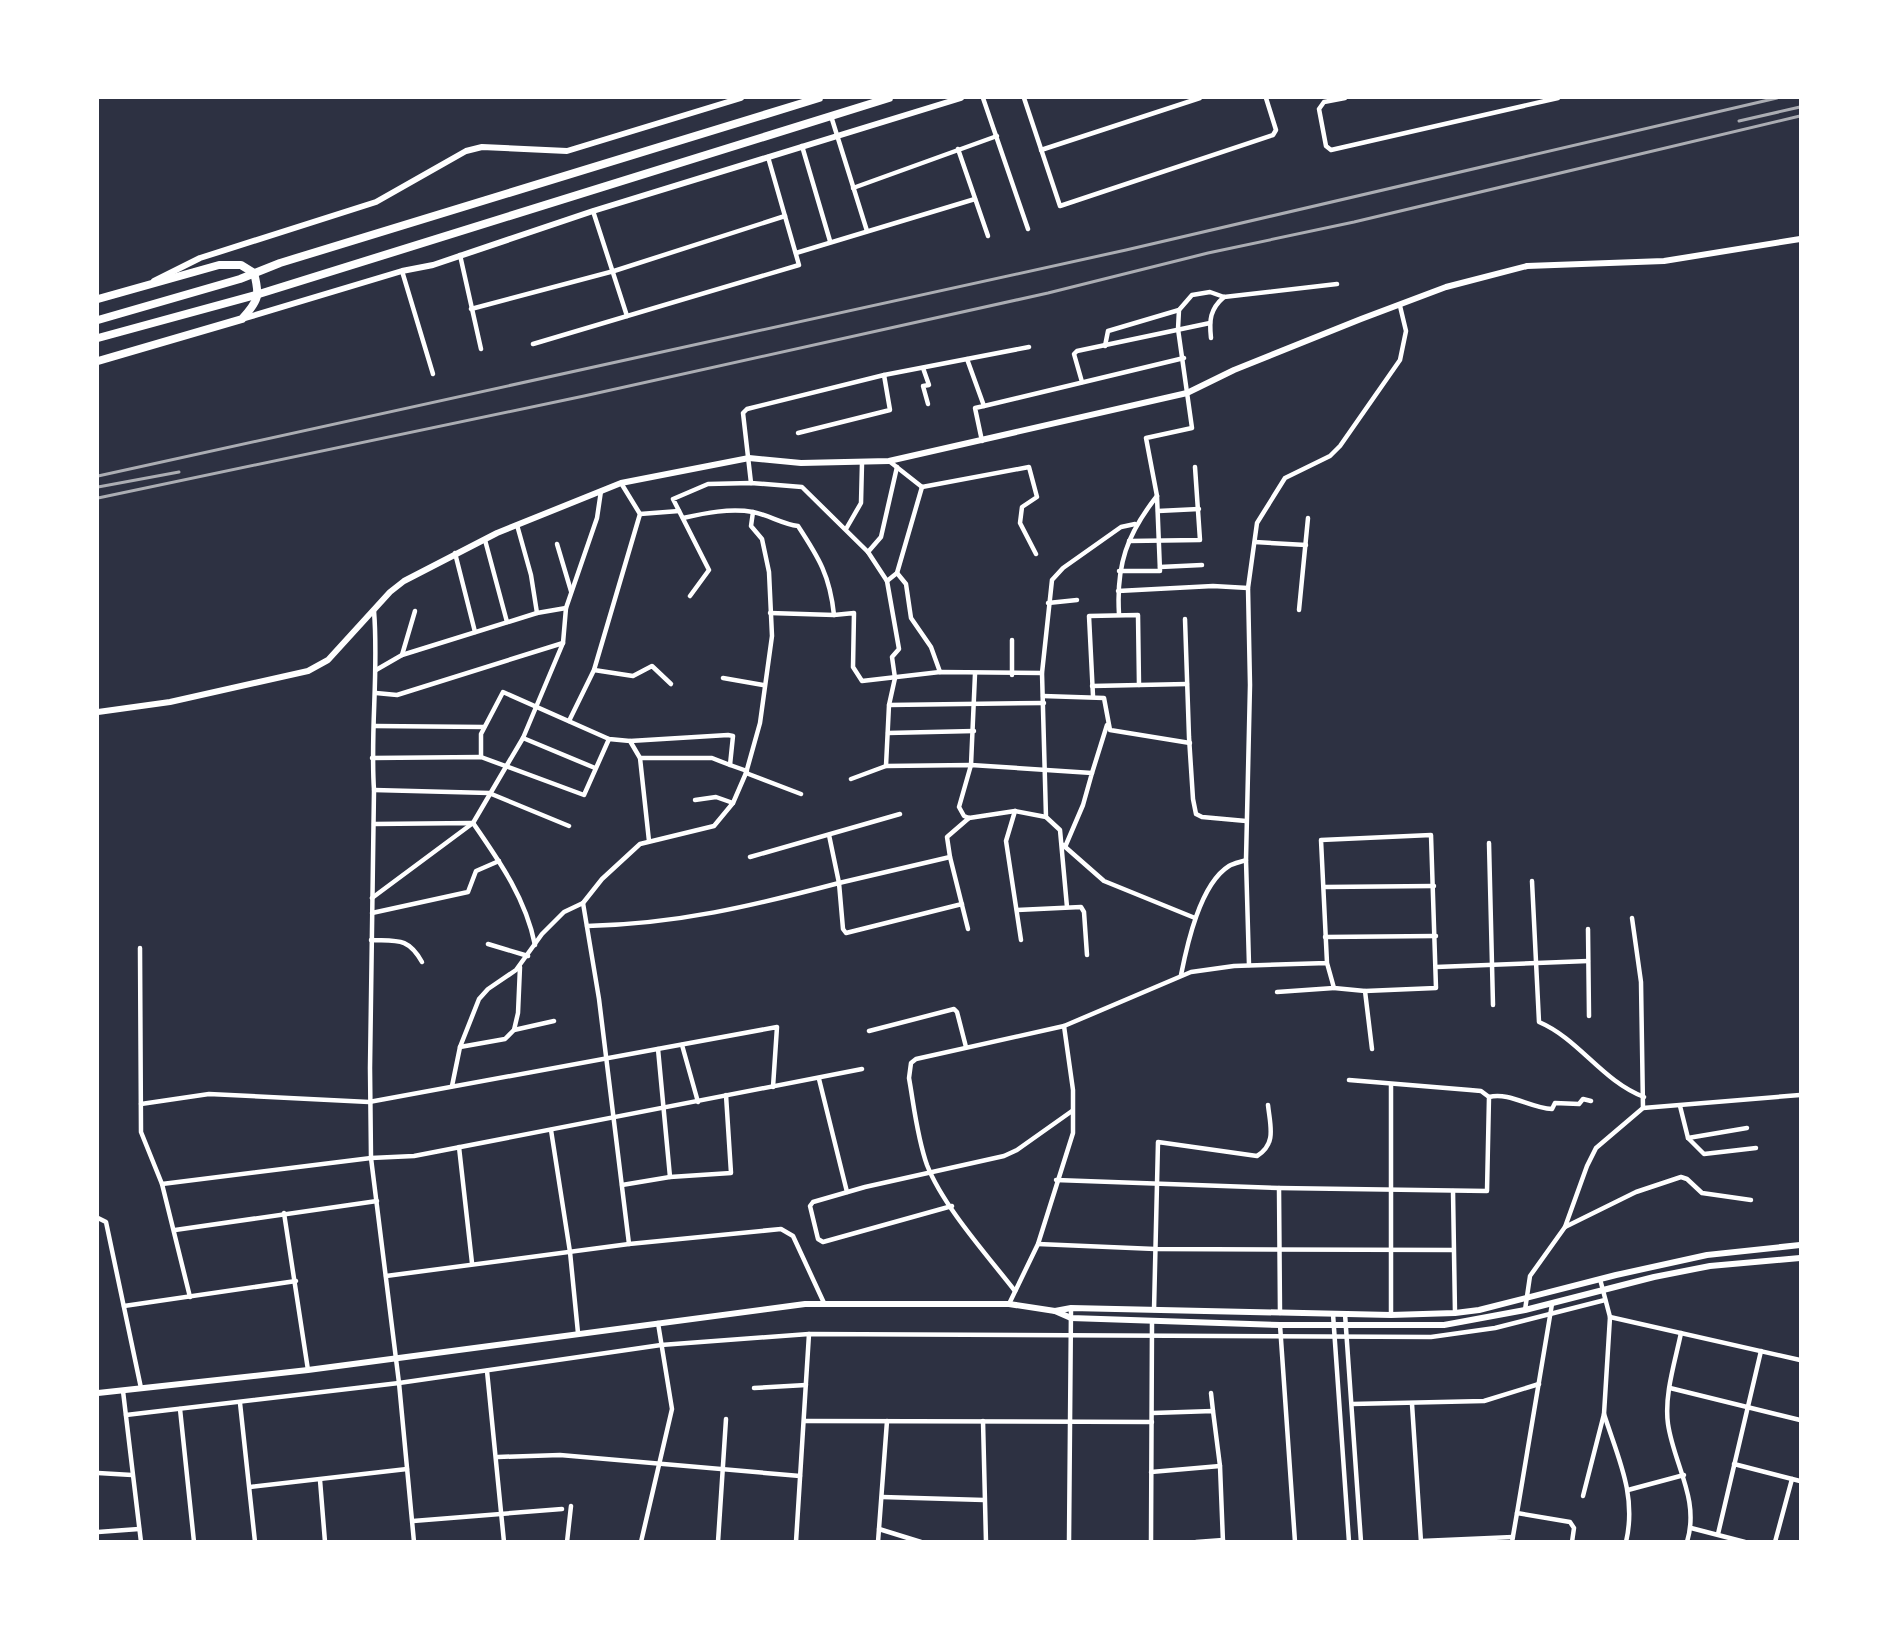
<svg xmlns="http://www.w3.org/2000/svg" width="1898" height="1639" font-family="Rubik,sans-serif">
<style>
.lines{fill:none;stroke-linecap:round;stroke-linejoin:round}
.minor{stroke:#fff;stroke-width:4.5}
.tertiary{stroke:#fff;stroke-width:6}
.primary{stroke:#fff;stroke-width:8}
.rail{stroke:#abadb3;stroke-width:3}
</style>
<rect width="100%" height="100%" fill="#2d3142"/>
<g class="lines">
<g class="minor">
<path d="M983,98L1028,229"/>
<path d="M1024,98L1060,206L1273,135L1276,130L1266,98"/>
<path d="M1345,98L1324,102L1319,109L1326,146L1331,150L1558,98"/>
<path d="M831,116L867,231"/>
<path d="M802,146L830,241"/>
<path d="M958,149L988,236"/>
<path d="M1041,150L1200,98"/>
<path d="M853,188L997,136"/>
<path d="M593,211L627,316"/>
<path d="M796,253L975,199"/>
<path d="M460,255L481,349"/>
<path d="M402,271L433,374"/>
<path d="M471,309L614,271L785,216"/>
<path d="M1211,338C1209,320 1210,309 1224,297"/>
<path d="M533,344L799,265L768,157"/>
<path d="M1105,346L1108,331L1179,310"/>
<path d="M967,359L984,406L975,408L982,441"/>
<path d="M923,368L929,385L923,386L928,404"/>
<path d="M1082,382L1074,354L1077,351L1210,323"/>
<path d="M984,406L1184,358"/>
<path d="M798,433L890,410L884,375"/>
<path d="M889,461L922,487L1029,467L1037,497L1022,507L1020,523L1036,554"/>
<path d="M751,483L743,413L747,409L884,375L1029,347"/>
<path d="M1158,511L1199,509"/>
<path d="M640,514L679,511"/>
<path d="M683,518C705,513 730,508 753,512C769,515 782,524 798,526C819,558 830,576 834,615"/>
<path d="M517,525L531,575L537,613"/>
<path d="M846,529L861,503L862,463"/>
<path d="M485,540L507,622"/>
<path d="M1129,541L1200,540L1195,467"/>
<path d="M1255,542L1306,545"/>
<path d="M557,544L571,591"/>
<path d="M868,552L881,537L897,467"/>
<path d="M455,553L475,632"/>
<path d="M1160,567L1202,565"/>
<path d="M1119,571H1160L1157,496L1146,438L1192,428L1178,329L1179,310L1192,295L1210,292L1224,297L1337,284"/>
<path d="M897,573L906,584L911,618L931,647L940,672"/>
<path d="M887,581L897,573L922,487"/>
<path d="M1118,591L1213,586L1248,588"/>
<path d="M690,596L709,570L673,499L708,484L751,483L802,487L868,552L887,581L899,649L892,657L895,678L889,705L886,766"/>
<path d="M1048,603L1077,600"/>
<path d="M1299,610L1308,518"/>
<path d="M374,611C379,671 370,731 374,790L370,1068L371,1158L399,1383L414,1542"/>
<path d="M770,613L834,615L854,613L853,667L862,681L940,672L1042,673"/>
<path d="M1119,614C1116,565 1127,534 1157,496"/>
<path d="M1185,619L1189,737L1193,799L1196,814L1202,817L1246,821"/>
<path d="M1012,640V675"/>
<path d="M402,655L537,613L566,608"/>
<path d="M376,670L402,655L415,611"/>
<path d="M594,670L633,676L652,666L671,684"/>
<path d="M975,674L971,765L959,807L964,816L969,818L1015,811L1046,817"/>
<path d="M723,678L763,685"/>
<path d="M1092,686L1187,684"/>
<path d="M376,693L397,695L563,643"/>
<path d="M1043,696L1104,698L1110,730L1190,743"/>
<path d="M1093,696L1089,616L1138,615L1139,685"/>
<path d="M889,705L1044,703"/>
<path d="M569,721L594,670L640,514L621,483"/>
<path d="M375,726L484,727"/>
<path d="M888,733L974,731"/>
<path d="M523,738L595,768"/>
<path d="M630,741L728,735L733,736L730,765L712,758H640"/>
<path d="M481,757V734L503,692L609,739L630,741L640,758L649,841"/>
<path d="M372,758L481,757L584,795L609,739"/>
<path d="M730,765L747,771"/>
<path d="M746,773L801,794"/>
<path d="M1092,773L1107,725"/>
<path d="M851,779L886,766L971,765L1092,773L1083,805L1065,847"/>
<path d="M374,790L489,793L569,826"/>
<path d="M695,800L716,797L733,803"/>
<path d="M1015,811L1006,841L1021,940"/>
<path d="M374,824L473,823C500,862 526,899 535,945"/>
<path d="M829,835L839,883L950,857L947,837L969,818"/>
<path d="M1489,843L1493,1005"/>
<path d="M1063,845L1104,881L1195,918"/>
<path d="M750,857L900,814"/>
<path d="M950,857L968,929"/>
<path d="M1532,881L1539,1022C1579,1039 1602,1081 1644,1097"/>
<path d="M1324,887L1434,886"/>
<path d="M372,898L473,823L507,765L523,738L563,643L566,608L597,518L601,491"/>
<path d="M1067,907L1060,830L1046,817L1042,673L1052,580L1063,568L1121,527L1135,524"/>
<path d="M1017,910L1081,907L1084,912L1087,955"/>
<path d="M372,913L468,892L476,871L499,861"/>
<path d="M1632,918L1641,982L1643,1108"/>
<path d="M587,926C677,924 752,906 839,883L843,929L846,933L962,904"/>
<path d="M1588,929L1589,1016"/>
<path d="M1325,937L1436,936"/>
<path d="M371,940C397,941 408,937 422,962"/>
<path d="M488,944L528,956"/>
<path d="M140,948L141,1132L162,1184L190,1297"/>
<path d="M1249,965L1246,860L1250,685L1248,588L1257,523L1285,478L1330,456L1340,446L1400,360L1406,331L1400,306"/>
<path d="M1436,967L1588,961"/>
<path d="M1181,975C1187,945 1200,884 1229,866C1234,863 1241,862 1246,860"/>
<path d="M1365,991L1372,1049"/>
<path d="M1277,992L1334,988"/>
<path d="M514,1030L518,1013L520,967"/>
<path d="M869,1031L954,1009L957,1012L966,1047"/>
<path d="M682,1045L698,1102"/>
<path d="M460,1047L505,1039L514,1030L554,1021"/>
<path d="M658,1049L670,1177"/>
<path d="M819,1079L847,1192"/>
<path d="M1391,1085V1315"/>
<path d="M452,1086L460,1047L479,999L488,989L516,970L542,934L564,912L583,903"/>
<path d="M1489,1097C1510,1092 1530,1108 1552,1109L1555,1103L1579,1104L1583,1099L1591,1101"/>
<path d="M141,1104L209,1094L369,1102L777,1027L773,1087"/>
<path d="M1680,1106L1688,1138L1704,1154L1756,1148"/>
<path d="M551,1130L570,1252L578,1333"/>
<path d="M1688,1138L1747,1128"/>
<path d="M459,1147L472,1263"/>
<path d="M1056,1180L1279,1188L1487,1191L1489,1097L1481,1091L1470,1090L1349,1080"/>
<path d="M162,1184L371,1158L414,1156L862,1069"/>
<path d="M622,1185L670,1177L731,1173L726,1095"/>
<path d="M1279,1188L1280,1313"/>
<path d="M1453,1191L1455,1313"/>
<path d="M952,1206L823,1242L818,1239L810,1206L813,1202L865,1187L1004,1156L1017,1150L1072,1111"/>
<path d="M284,1213L308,1370"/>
<path d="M98,1218L106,1222L141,1388"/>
<path d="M1565,1227L1636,1192L1681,1177L1687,1179L1702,1193L1751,1200"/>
<path d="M175,1230L377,1201"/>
<path d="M629,1244L599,999L583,903L602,879L640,844L714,826L733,803L746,773L760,723L772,636L769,572L762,539L751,526L753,512"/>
<path d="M1038,1244L1155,1249L1453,1250"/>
<path d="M386,1276L629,1244L781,1229L793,1236L824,1303"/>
<path d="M1015,1291C987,1255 943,1206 927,1165C917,1137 914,1106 909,1078L911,1063L916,1059L1064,1026L1191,972L1234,966L1327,963L1334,988L1365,991L1436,988L1431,835L1321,840L1327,963"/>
<path d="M1009,1304L1038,1244L1073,1133V1090L1064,1026"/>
<path d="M1552,1304L1517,1513L1570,1522L1574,1528L1572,1542"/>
<path d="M124,1306L296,1281"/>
<path d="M1154,1310L1158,1142L1257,1156C1277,1144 1270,1125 1268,1105"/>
<path d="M1525,1310L1530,1276L1565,1227L1587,1166L1596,1148L1643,1108L1800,1095"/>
<path d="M1333,1314L1349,1542"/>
<path d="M1345,1314L1361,1542"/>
<path d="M1610,1317L1800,1360"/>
<path d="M1280,1325L1295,1542"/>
<path d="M1681,1333C1675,1362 1664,1395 1668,1424C1674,1465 1700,1499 1687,1542"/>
<path d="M487,1371L504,1542"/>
<path d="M754,1388L806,1385"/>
<path d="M1670,1388L1800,1420"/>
<path d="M123,1391L141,1542"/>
<path d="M1211,1393L1213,1411"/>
<path d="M240,1403L255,1542"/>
<path d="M1352,1404L1484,1401L1539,1384"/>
<path d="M1412,1404L1421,1542"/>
<path d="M180,1409L194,1542"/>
<path d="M1153,1413L1213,1411L1220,1466L1223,1542"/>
<path d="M1604,1414C1618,1458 1637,1495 1626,1542"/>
<path d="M126,1415L399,1383L661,1345L809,1334L1431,1337L1495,1328L1605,1300"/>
<path d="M805,1421L1152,1422"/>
<path d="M983,1421L986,1542"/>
<path d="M498,1457L560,1455L800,1476"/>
<path d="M1734,1464L1800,1481"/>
<path d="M1151,1472L1220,1466"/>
<path d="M98,1473L132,1475"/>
<path d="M320,1480L325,1542"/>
<path d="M250,1487L407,1469"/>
<path d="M1628,1490L1684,1475"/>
<path d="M1583,1496L1604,1414L1610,1317L1600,1279"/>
<path d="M882,1497L984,1500"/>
<path d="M413,1521L562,1509"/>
<path d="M1691,1528L1745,1542"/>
<path d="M879,1529L921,1542"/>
<path d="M98,1532L139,1529"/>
<path d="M1718,1534L1761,1351"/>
<path d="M1421,1541L1513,1537"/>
<path d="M567,1542L571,1506"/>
<path d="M641,1542L672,1409L658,1323"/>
<path d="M718,1542L726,1419"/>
<path d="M796,1542L809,1334"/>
<path d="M878,1542L887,1421"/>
<path d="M1069,1542L1071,1308"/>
<path d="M1151,1542L1152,1321"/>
<path d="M1196,1542L1223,1540"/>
<path d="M1512,1542L1517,1513"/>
<path d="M1775,1542L1792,1479"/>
</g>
<g class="tertiary">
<path d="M154,281L200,258L376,202L466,151L482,147L567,151L741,98"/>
<path d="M242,319L402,271L433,265L593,211L961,98"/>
<path d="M98,712L170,702L308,671L328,660L390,592L404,581L497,533L621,483L749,458L801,463L889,461L1187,393L1234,370L1361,319L1446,287L1527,266L1664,261L1800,239"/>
<path d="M1055,1311L1071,1308L1391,1315L1455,1313L1479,1310L1616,1275L1707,1255L1800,1245"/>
<path d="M98,1393L308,1370L805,1304H1009L1055,1311L1071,1318L1280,1325H1444L1525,1310L1654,1277L1710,1266L1800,1258"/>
</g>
<g class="primary">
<path d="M98,299L219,265H241L254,273C260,296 259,300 242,319L98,361"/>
<path d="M98,320L240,279L280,263L819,98"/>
<path d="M98,338L259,294L889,98"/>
</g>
<g class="rail">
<path d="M1739,121L1800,107"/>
<path d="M98,476L1126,250L1777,98"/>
<path d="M98,487L179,472"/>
<path d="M98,498L584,396L1048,293L1208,253L1354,222L1800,116"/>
</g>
</g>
<rect width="1898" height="1639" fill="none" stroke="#ffffff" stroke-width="198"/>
</svg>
